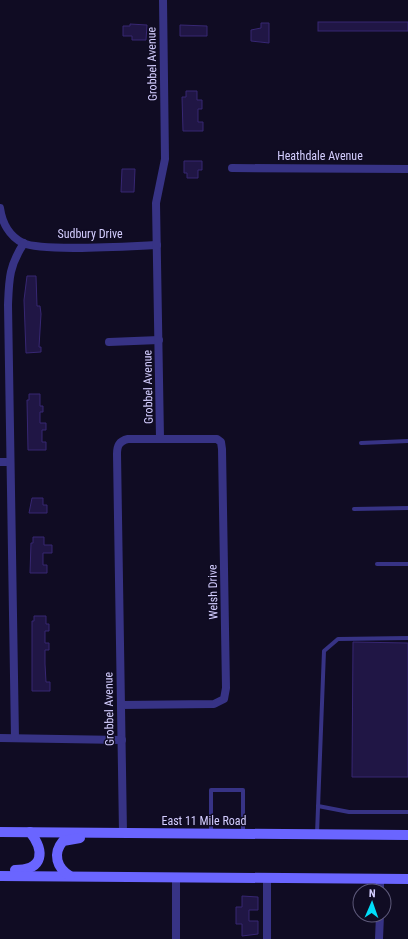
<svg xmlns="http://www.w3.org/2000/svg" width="408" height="939" font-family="'Roboto Condensed',sans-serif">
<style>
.building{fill:#201645;stroke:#372773}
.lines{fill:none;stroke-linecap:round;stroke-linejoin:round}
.service{stroke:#373385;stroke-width:4}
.minor{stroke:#373385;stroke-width:8}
.secondary{stroke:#6a65ff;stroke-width:10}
.labels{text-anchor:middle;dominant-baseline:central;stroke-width:3;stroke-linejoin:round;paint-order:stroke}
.street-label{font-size:12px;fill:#d4ceff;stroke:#100c23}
</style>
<rect width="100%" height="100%" fill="#100c23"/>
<g class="building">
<rect x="318" y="22" width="90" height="9"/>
<path d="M261,23H269V43L251,41V30L261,28Z"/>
<path d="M130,24L147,25L146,40H132V36H123V26H130Z"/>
<path d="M180,25L207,26V36H180Z"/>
<path d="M186,91H197V100H202V109H198V122H203V131H183L182,97H186Z"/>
<path d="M184,161H202V170H198V178H187V173H184Z"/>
<path d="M122,169H135L134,192H121Z"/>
<path d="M27,276H36L37,306H40L41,314L39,347H41V352L26,353L24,300Z"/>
<path d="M29,394H40V406H43V412H40V423H46V430H42V442H46V450H28L27,400H29Z"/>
<path d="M32,498H43V505H47V513H29Z"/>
<path d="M33,537H44V545H52V553H43V565H47V573H30L31,543H33Z"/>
<path d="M34,616H46V624H49V631H45V643H49V650H45V664L46,682H50V691H32V621H34Z"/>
<path d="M353,642L408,643V777H352Z"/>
<path d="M242,896L258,897V910H249V921H258V934L242,936V924H236V907H242Z"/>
</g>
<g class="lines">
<g class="service">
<path d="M361,443L408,441"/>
<path d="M354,509L408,508"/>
<path d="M377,564H408"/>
<path d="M318,806L349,812H408"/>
<path d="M211,833V790H243V833"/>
<path d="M317,834L324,651L338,639L408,638"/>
</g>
<g class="minor">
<path d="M232,168L408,169"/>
<path d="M0,208C2,222 9,236 23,243C42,252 131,246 157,245"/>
<path d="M109,342L159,340"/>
<path d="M160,438L156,203L165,159L163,0"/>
<path d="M0,462H10"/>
<path d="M121,705L214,704L224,699L226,688L222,449L221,442L217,439H128C119,441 117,446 117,454L123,833"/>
<path d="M0,738L122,740"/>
<path d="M15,738L8,305C9,279 9,266 24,243"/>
<path d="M176,877V939"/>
<path d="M380,891V879"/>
<path d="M267,939V878"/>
<path d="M379,939L380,915"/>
</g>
<g class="secondary">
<path d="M0,832L408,835"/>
<path d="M15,870C44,870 45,851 30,832"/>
<path d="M0,876L408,879"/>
<path d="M70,876C57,868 52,854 63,841L80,838"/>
</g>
</g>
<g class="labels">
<g class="street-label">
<text transform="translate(152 64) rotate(-91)">Grobbel Avenue</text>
<text x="320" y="156">Heathdale Avenue</text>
<text x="90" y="234">Sudbury Drive</text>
<text transform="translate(148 387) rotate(-91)">Grobbel Avenue</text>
<text transform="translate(213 592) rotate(-91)">Welsh Drive</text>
<text transform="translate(109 709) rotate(-91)">Grobbel Avenue</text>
<text x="204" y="821">East 11 Mile Road</text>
</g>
</g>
<g transform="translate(372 903) rotate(2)"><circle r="19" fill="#100c23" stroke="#5e5a7b"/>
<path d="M0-3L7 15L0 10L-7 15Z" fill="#00ddf9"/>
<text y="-6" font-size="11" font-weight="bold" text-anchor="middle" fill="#d4ceff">N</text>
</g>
</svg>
